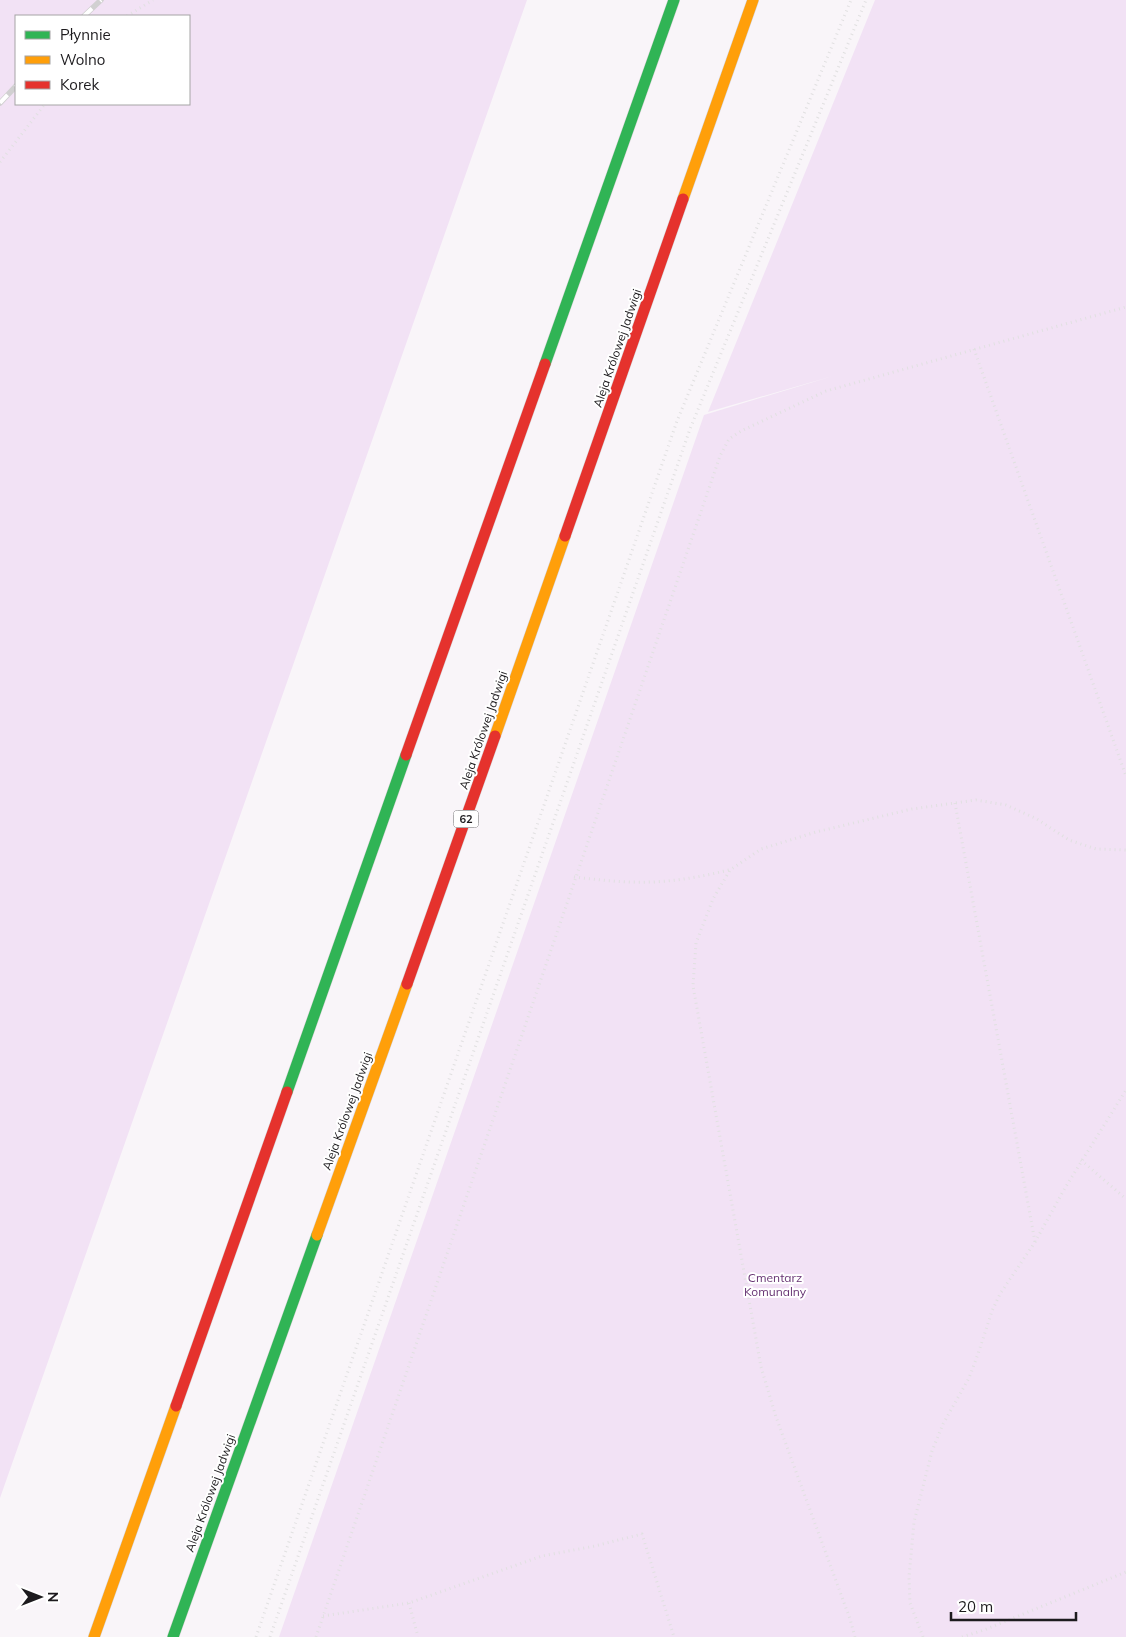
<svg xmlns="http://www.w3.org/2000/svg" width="1126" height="1637" font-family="Mulish,sans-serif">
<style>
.green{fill:#f2e2f5;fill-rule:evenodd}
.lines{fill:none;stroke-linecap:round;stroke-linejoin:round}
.fast-casing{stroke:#d4d2d4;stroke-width:12}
.slow-casing{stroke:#d4d2d4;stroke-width:12}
.jam-casing{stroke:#d4d2d4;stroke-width:12}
.path{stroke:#e1e0e1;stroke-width:3;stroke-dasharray:1 4;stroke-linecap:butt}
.fast{stroke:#30b455;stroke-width:11}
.slow{stroke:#ff9f0a;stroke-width:11}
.jam{stroke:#e5322d;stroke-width:11}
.rail-casing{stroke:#d1d0d1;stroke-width:5.5}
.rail{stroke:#fff;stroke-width:4;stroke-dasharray:11;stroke-linecap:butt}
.labels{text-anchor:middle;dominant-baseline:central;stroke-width:4;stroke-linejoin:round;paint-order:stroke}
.shield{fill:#fff;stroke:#615f62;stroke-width:1}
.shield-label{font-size:11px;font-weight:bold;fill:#1d1b1e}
.street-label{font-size:12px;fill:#1d1b1e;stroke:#fff}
.park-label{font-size:12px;fill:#673473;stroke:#fff}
</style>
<rect width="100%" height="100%" fill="#f9f5f9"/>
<g class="green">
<path d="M0,0H527L0,1498ZM16,16H189V104H16Z"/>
<path d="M875,0H1126V1637H279L704,415L833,376L708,412Z"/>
</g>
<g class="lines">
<g class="fast-casing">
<g id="fast">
<path d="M545,364L674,0"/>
<path d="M287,1092L406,755"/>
<path d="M173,1637L317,1235"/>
</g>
</g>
<g class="slow-casing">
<g id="slow">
<path d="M683,199L753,0"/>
<path d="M495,736L565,536"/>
<path d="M317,1235L407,984"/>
<path d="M94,1637L176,1406"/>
</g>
</g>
<g class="jam-casing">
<g id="jam">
<path d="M565,536L683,199"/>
<path d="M406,755L545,364"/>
<path d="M407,984L495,736"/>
<path d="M176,1406L287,1092"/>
</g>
</g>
<g class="path">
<path d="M127,16L153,0"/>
<path d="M0,162L45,104"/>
<path d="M974,349L1126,776"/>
<path d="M955,803L1035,1242"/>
<path d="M574,877C600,880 626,883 652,882C679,881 704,876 729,870"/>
<path d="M1081,1160L1126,1199"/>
<path d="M409,1603L418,1637"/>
<path d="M323,1616L409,1603L542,1556L595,1546L642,1534L674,1637"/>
<path d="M256,1637L677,421L851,0"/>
<path d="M270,1637L690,429L866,0"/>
<path d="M316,1637L720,456L729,439L741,431L826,391L1126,307"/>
<path d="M855,1637L850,1619L776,1417L761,1367L693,986L696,943L713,899L730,870L761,849L816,832L912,809L976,800L1006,805L1037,819L1069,840L1096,849L1126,850"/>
<path d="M923,1637L910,1603L909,1577L914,1522L932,1451L943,1424L969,1378L978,1354L992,1311L1000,1294L1035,1242L1065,1188L1126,1090"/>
<path d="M962,1637L984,1630L1126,1572"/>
</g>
<use href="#fast" class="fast"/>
<use href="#slow" class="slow"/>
<use href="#jam" class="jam"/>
<g class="rail-casing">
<g id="rail">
<path d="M84,16L101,0"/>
<path d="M0,103L16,86"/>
</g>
</g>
<use href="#rail" class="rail"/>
</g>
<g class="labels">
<rect class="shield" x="453.5" y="810.5" width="25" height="17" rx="4"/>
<g class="shield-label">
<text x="466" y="819">62</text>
</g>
<g class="street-label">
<text transform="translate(617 348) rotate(-71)">Aleja Królowej Jadwigi</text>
<text transform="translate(483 730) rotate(-71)">Aleja Królowej Jadwigi</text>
<text transform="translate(347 1111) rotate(-70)">Aleja Królowej Jadwigi</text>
<text transform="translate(210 1493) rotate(-70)">Aleja Królowej Jadwigi</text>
</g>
<g class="park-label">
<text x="775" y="1277">Cmentarz<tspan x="775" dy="14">Komunalny</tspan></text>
</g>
</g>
<rect x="15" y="15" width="175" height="90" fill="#ffffff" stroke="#a5a4a5"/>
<rect x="25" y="31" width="25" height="8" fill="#30b455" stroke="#a5a4a5"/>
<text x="60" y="40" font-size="15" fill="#1d1b1e">Płynnie</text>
<rect x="25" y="56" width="25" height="8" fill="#ff9f0a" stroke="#a5a4a5"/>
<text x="60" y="65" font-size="15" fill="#1d1b1e">Wolno</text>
<rect x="25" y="81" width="25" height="8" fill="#e5322d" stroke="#a5a4a5"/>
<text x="60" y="90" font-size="15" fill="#1d1b1e">Korek</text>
<g transform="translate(40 1597) rotate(90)" stroke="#ffffff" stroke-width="4" paint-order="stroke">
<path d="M0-4L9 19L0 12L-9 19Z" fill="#1d1b1e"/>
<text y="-8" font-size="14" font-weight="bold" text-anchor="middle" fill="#1d1b1e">N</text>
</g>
<path d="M951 1612v8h125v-8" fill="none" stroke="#1d1b1e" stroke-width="2.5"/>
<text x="958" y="1612" font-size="15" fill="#1d1b1e" stroke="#ffffff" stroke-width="4" paint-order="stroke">20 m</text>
</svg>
